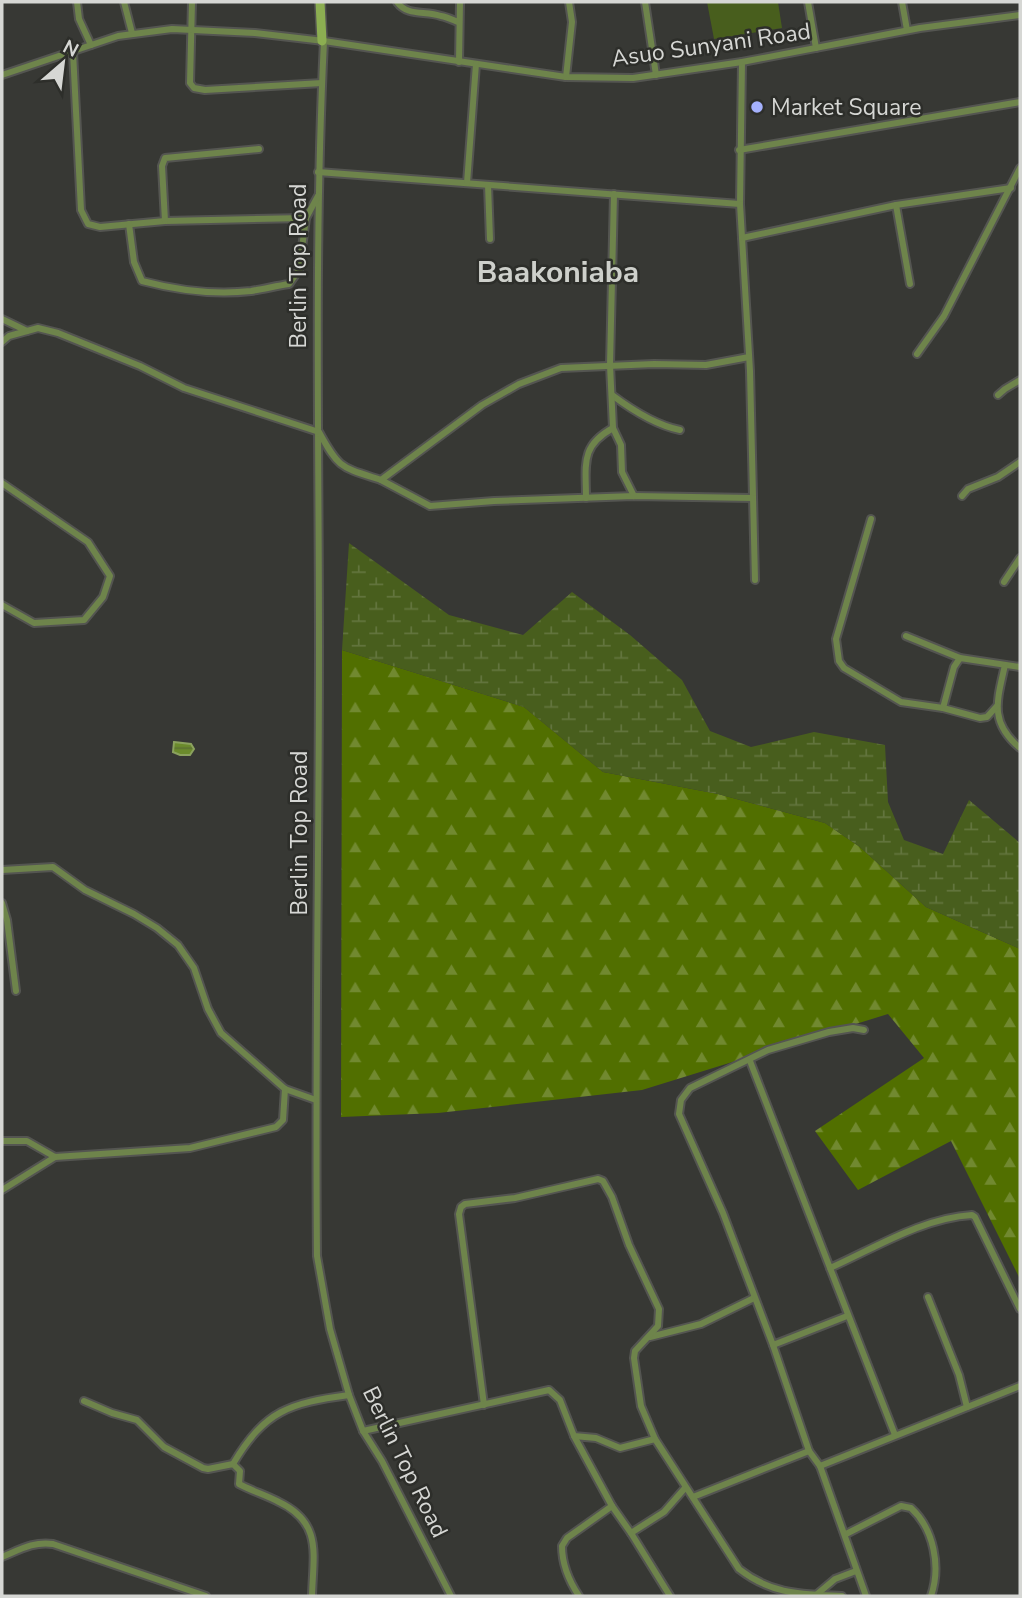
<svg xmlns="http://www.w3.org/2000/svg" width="1022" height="1598" font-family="'Nunito Sans',sans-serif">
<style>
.forest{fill:url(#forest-firs)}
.wetland{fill:url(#wetland-marsh)}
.green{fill:#485e1d}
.water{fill:url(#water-rules);stroke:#8ba25e;stroke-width:2}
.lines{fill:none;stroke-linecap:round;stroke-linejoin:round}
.street-casing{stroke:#545551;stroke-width:10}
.secondary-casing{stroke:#545551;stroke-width:12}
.street{stroke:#6e844b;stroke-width:6}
.secondary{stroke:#8cae51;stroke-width:9}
.poi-dot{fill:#a5b1fc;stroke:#2d2e2a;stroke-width:2.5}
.labels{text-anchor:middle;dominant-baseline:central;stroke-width:5;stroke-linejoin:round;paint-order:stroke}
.street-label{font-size:23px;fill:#d6d7d4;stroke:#2d2e2a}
.poi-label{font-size:23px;fill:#d6d7d4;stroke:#2d2e2a;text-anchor:start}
.district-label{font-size:30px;font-weight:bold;fill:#ced0cb;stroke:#2d2e2a}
</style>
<defs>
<pattern id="forest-firs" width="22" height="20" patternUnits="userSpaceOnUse" patternTransform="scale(1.75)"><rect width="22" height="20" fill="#516f00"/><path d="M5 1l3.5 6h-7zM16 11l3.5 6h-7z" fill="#718930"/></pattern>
<pattern id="wetland-marsh" width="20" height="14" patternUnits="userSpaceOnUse" patternTransform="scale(1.75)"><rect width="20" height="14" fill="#485e1d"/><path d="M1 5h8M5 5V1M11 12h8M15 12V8" fill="none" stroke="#62743d"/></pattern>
<pattern id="water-rules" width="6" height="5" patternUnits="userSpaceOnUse" patternTransform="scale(1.75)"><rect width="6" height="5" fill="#6b8b2c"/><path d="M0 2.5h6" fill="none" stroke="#5c7133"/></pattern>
</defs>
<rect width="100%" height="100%" fill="#373834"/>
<path class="forest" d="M342,650L524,707L603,772L718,794L825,823L860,847L926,907L1020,949V1279L951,1141L858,1190L815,1131L924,1058L888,1014L642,1090L438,1113L341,1117Z"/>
<path class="wetland" d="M349,543L449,615L523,635L572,592L630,635L682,680L710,731L751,747L814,732L885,745L888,802L904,840L943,854L969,800L1020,843V949L926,907L860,847L825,823L718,794L603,772L524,707L342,650Z"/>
<path class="green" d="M707,2H778L782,28L714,39Z"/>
<path class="water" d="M174,742L191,744L194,749L190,755H180L173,752Z"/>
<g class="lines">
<g class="street-casing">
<g id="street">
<path d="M77,2L79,19L91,45"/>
<path d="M124,2L132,33"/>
<path d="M192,2L190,83L194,88L205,90L322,83"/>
<path d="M397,2C408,17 425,10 441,16C447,17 453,20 458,22"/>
<path d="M645,2L656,75"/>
<path d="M808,2L816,48"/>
<path d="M902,2L907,30"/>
<path d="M324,41C314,242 319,444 319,645C319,849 315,1053 317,1256L330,1329L349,1395L363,1431L382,1461L451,1596"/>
<path d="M73,52L81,210L88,224L100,227L165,221L306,218"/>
<path d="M459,62L460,2"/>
<path d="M742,62L740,204L750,371L755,580"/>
<path d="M2,75L118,36L172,29L255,33L324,41L566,77L633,78L742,62L920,28L1020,15"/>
<path d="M566,77L572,22L569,2"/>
<path d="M739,150L1020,102"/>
<path d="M318,172L740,204"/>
<path d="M467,183L476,64"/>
<path d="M488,185L490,239"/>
<path d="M896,205L910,284"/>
<path d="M165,221L162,166L165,158L259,149"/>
<path d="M129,224L134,262L142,281C176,290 215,295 251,291C264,289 276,286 289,284L299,270L306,218L318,196"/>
<path d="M742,238L896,205L1011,188"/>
<path d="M2,319L27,331"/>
<path d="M2,342L9,336L38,328L58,333L140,366L184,388L319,432C339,469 341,467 381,480"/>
<path d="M917,354L944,316L1020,168"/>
<path d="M749,357L706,365L654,364L561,368L519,384L482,405L381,480L430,506L494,501L634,496L752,498"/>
<path d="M612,395C632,410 655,425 680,430"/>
<path d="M998,395L1005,389L1020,380"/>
<path d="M613,428L610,365L614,194"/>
<path d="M2,483L88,542L110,576L103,597L84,620L34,623L2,605"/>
<path d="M962,496L968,489L998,477L1020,462"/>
<path d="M586,498C586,465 580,446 613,428L621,445L622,472L634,496"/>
<path d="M871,519L836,639L839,661L844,668L901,702L943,708L954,667L960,658"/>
<path d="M1004,582L1020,558"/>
<path d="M906,636L960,658L1020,667"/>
<path d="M1005,665C997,701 989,722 1020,748"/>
<path d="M943,708L980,718L987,717L997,706"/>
<path d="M2,870L53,867L85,890L134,914L157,928L178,945L194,968L208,1009L221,1033L285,1089L316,1100"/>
<path d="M2,903L7,920L16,991"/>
<path d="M750,1061L830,1268C875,1248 922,1218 972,1215L975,1217L1020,1309"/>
<path d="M2,1141H27L55,1157L190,1148L276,1127L283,1120L285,1089"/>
<path d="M2,1190L55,1157"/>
<path d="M830,1268L895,1435"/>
<path d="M928,1297L959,1375L967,1407"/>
<path d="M650,1337L701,1324L754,1298"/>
<path d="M773,1345L847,1316"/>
<path d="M84,1401L112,1413L137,1420L164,1447L203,1468L208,1469L233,1464L240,1471L239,1484C252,1491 266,1495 279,1502C323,1523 313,1555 312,1596"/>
<path d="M484,1405L459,1214L461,1207L465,1204L515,1198L598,1179L603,1181L612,1197L629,1245L659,1309L658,1326L635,1351L634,1358L641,1406L655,1439L739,1569C772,1595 802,1594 842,1596"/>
<path d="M363,1431L549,1390L560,1400L574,1436L596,1438L620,1448L655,1439"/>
<path d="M574,1436L612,1506"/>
<path d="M809,1451L773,1345L723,1213L679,1114L681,1100L690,1088L768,1050L829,1032L853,1028L864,1030"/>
<path d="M233,1464C265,1410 290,1403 349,1395"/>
<path d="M693,1497L809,1451L820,1466"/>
<path d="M631,1533L664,1512L685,1488"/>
<path d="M846,1534L901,1506L911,1508C934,1529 941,1567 931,1596"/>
<path d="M2,1557C19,1550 34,1541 53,1544L206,1596"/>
<path d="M816,1595L835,1579L856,1571"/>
<path d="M579,1596C569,1581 562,1564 562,1546L567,1538L612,1506L631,1533L670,1596"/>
<path d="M866,1596L820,1466L1020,1386"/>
</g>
</g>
<g class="secondary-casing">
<path id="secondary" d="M320,2L322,41"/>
</g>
<use href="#street" class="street"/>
<use href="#secondary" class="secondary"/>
</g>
<circle class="poi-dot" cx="757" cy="107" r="7"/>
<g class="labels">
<g class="street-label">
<text transform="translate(711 45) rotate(-8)">Asuo Sunyani Road</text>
<text transform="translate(298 266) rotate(-90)">Berlin Top Road</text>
<text transform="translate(299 833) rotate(-90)">Berlin Top Road</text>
<text transform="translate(405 1462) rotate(64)">Berlin Top Road</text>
</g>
<g class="poi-label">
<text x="771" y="107">Market Square</text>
</g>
<g class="district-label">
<text x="558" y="272">Baakoniaba</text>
</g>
</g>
<rect width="1022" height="1598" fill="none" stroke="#d6d7d4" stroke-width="7"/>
<g transform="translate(63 63) rotate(28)" stroke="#2d2e2a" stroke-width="5" paint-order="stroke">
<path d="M0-5L12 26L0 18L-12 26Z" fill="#d6d7d4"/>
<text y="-10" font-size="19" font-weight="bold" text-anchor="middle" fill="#d6d7d4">N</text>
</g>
</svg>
